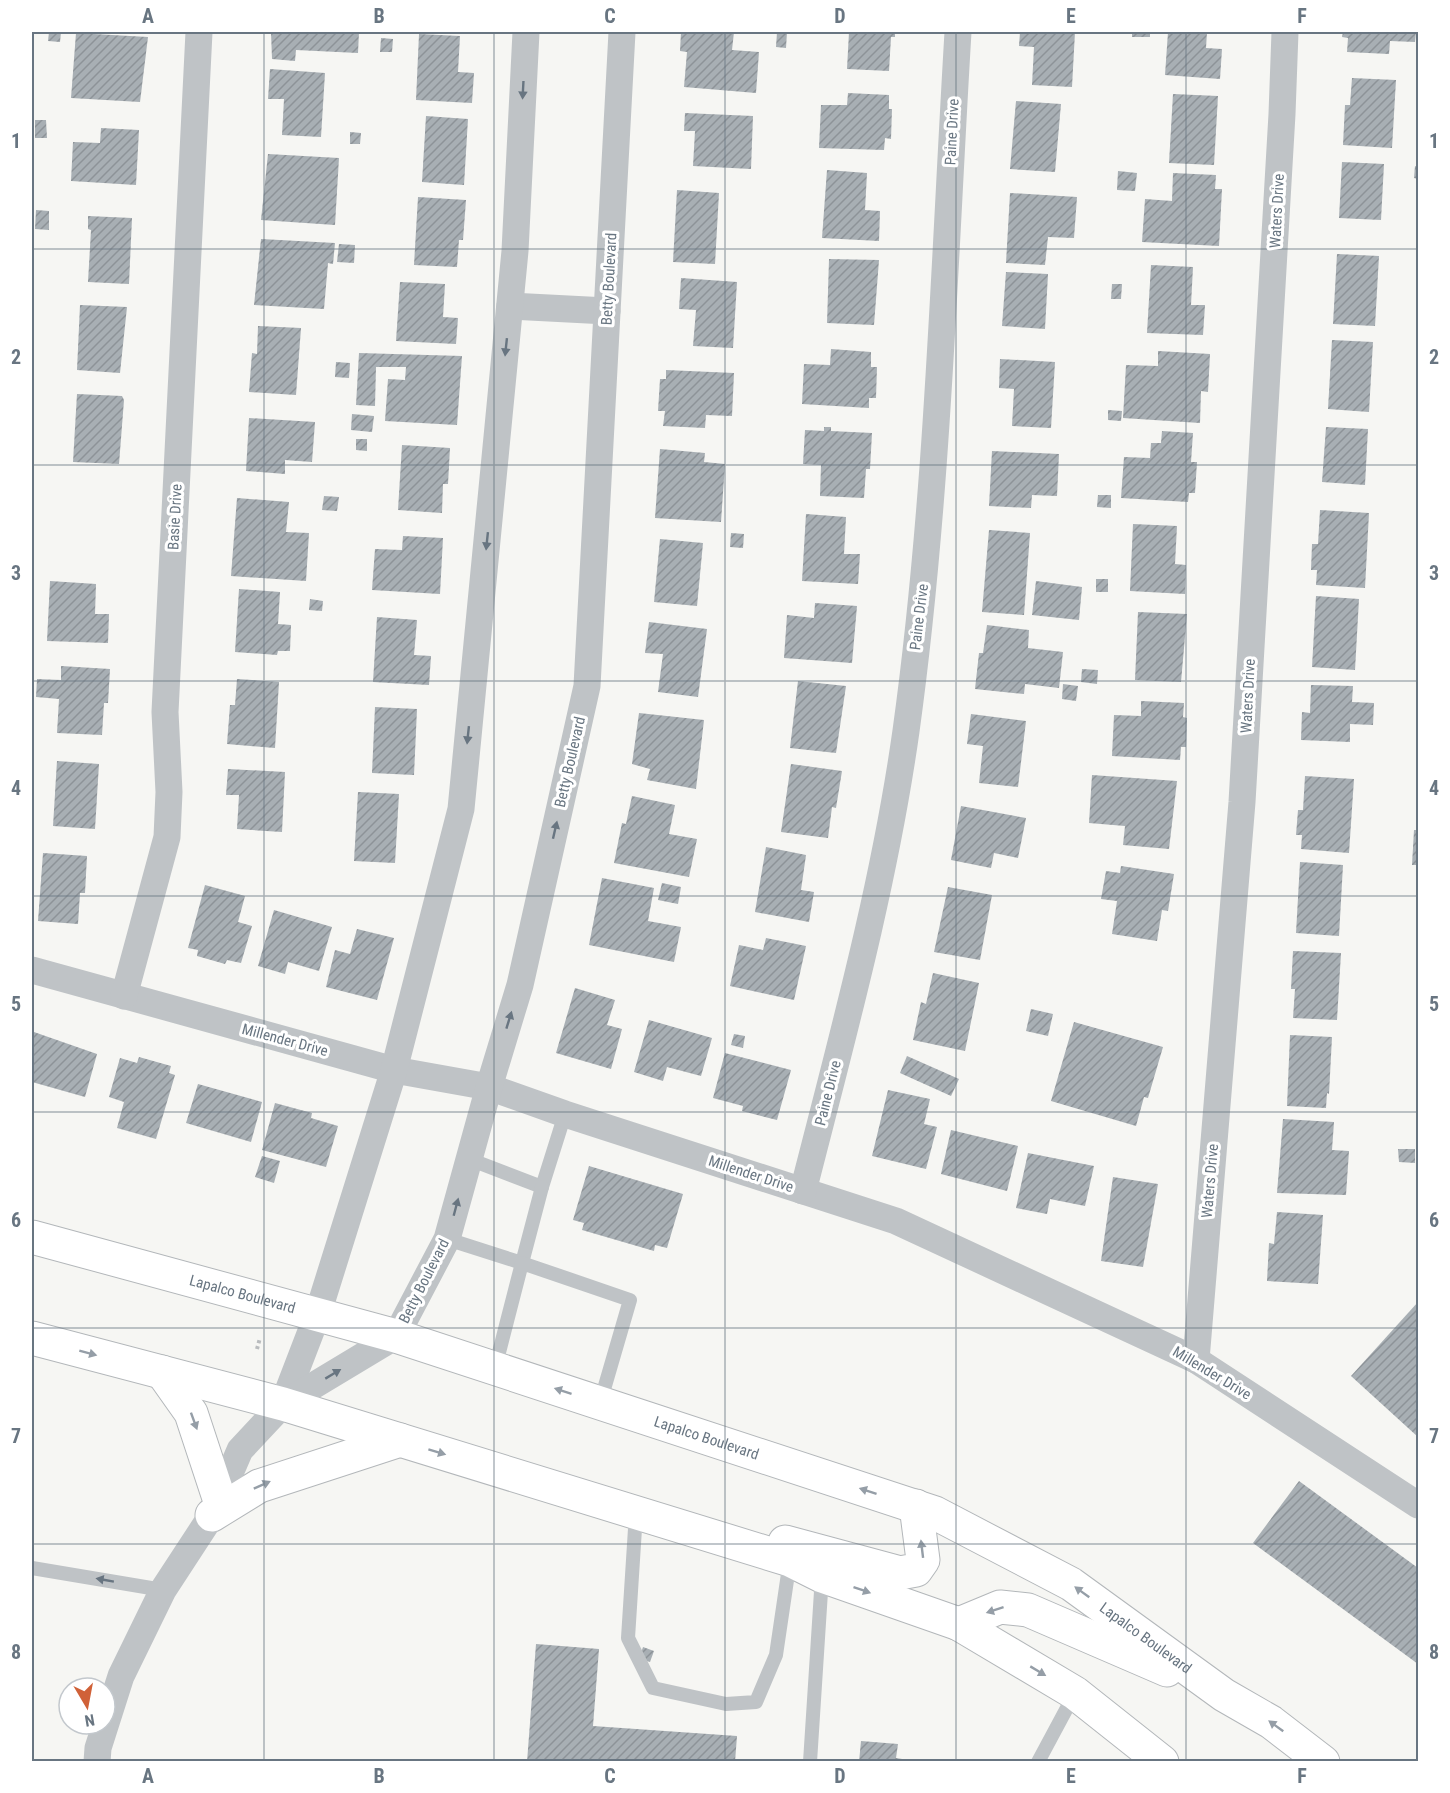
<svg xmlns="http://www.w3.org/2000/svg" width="1450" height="1793" font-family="'Roboto Condensed',sans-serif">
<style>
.building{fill:url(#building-hatch)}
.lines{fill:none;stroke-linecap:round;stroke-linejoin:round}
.primary-casing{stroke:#b3b7ba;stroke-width:35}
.path{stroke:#b9bcbe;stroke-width:4;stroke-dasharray:3 3;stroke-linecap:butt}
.lane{stroke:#bfc3c6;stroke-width:14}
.street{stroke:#bfc3c6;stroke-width:27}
.primary{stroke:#fff;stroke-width:33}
.oneway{fill:#687581}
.oneway2{fill:#959ea7}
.grid{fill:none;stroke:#687581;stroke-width:1.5;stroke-opacity:0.55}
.labels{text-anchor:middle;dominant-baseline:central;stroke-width:6;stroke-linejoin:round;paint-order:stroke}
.street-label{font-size:15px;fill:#687581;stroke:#fff}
.neatline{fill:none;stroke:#687581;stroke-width:2}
.grid-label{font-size:20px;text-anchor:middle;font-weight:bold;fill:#687581}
</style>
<defs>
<pattern id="building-hatch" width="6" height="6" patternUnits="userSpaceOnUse" patternTransform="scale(1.5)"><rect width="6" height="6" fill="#a8afb4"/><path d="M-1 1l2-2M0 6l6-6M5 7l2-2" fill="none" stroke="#8d9398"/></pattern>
</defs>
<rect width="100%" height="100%" fill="#f6f6f3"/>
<g class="building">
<path d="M49,32H61L60,42L48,41Z"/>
<path d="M271,32H359L358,53L296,50L295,61L272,59Z"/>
<path d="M681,32H734L732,50L759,52L756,93L684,87L687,52L680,51Z"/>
<path d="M777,32H787L786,48L776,47Z"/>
<path d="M849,32H895V37H891L889,71L847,69Z"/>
<path d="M1020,32H1075L1072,87L1032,85L1034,47L1019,46Z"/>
<rect x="1132" y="32" width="18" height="5"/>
<path d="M1168,32H1207L1206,48L1222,49L1220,79L1165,75Z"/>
<path d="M1343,32H1416L1415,42L1390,41L1389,54L1347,52L1348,38L1342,37Z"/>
<path d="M76,33L148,37L140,102L71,98Z"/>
<path d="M419,34L460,36L458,72L474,73L472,103L416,100Z"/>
<path d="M381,38L393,39L392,52H380Z"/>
<path d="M270,69L325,73L321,137L282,135L284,99H268Z"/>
<path d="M1352,78L1396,80L1392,148L1343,145L1345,105H1350Z"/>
<path d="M848,93L889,95V109H892L891,139L885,138L884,150L819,148L821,105H847Z"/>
<path d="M1173,94L1218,96L1214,165L1169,163Z"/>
<path d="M1016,101L1061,104L1055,172L1010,169Z"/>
<path d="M685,113L753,116L751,169L693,166L695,131H684Z"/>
<path d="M426,116L468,119L464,185L422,182Z"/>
<path d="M35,120H46L47,138H35Z"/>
<path d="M101,128L139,130L136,185L71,181L73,142L100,143Z"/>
<path d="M350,132L361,133L360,144H350Z"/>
<path d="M268,154L339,158L335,225L261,220Z"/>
<path d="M1342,162L1384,164L1381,220L1339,218Z"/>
<path d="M1415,166L1418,167V179L1414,178Z"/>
<path d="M827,170L867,173L865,210L880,211L879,241L822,238Z"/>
<path d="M1118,171L1137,173L1135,191L1117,190Z"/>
<path d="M1173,173L1216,175L1215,189H1222L1219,246L1142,242L1145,199L1172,201Z"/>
<path d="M677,190L719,193L715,264L673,262Z"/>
<path d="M1010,193L1077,197L1074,238L1048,237L1045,265L1006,263Z"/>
<path d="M418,197L466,200L463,240H459L457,267L414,265Z"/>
<path d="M36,210L49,211V230L35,229Z"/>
<path d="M88,216L132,218L129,284L88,282L91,230L88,229Z"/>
<path d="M261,239L335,243L333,264L328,263L324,309L254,305Z"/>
<path d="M339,244L355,245L354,263L337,262Z"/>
<path d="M1337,254L1379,256L1375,326L1333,324Z"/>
<path d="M829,259L879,260L874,325L827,323Z"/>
<path d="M1151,265L1193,267L1191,305H1205L1203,335L1147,333Z"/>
<path d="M1006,272L1048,274L1045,329L1002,326Z"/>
<path d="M681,278L737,282L733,348L693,346L696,310L679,309Z"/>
<path d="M400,282L445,284L443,317L458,318L456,344L396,341Z"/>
<path d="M1112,284H1122L1121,299H1111Z"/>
<path d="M80,305L127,307L120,373L77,370Z"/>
<path d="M258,326L301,328L296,395L249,392L252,353L257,354Z"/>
<path d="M1332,340L1373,342L1369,412L1328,409Z"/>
<path d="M831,349L871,352V367H877L876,398H869V408L802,404L804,364L830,365Z"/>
<path d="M1158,351L1210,354L1208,392L1201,391L1200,423L1123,418L1126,365L1158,366Z"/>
<path d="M359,353L462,356L457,425L385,421L388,379L405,380L406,367H376L375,406L356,405Z"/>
<path d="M1000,359L1055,362L1051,428L1012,426L1014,389L999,388Z"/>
<path d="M336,362L350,363L349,378L335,377Z"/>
<path d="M666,370L734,373L732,416L706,415L705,428L663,426L665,411H658L660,379H666Z"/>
<path d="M77,394L122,396L124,400L119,464L73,462Z"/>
<path d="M1108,410L1122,411L1121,421L1108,420Z"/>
<path d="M352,414L374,416L372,432L351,430Z"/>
<path d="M249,418L315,422L312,462L285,460V474L246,471Z"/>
<path d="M824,427H831V431L872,433L870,469H866L864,498L820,496L821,465L803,464L805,430L824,431Z"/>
<path d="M1326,427L1368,429L1365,485L1322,482Z"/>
<path d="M1162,431L1193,433L1191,462H1197L1195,493H1189L1188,502L1121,498L1124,457L1150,458L1151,443H1161Z"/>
<path d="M356,439H367V451L356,450Z"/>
<path d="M402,445L450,448L448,484H443L442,513L398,510Z"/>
<path d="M660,449L705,453L704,462L725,464L721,522L655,518Z"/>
<path d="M992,451L1059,454L1057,496L1032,495L1031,508L989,506Z"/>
<path d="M1098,495H1111V508L1097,507Z"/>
<path d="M324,496L339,497L337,511L322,510Z"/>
<path d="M237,498L289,502L286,532L309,533L306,581L231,576Z"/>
<path d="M1320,510L1369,513L1365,588L1316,585L1317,570H1311L1312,544H1318Z"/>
<path d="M806,514L846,517L844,554H860L858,584L802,581Z"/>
<path d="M1133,524L1177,526L1175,564L1186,565L1185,594L1130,591Z"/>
<path d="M989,530L1030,533L1024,615L982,612Z"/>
<path d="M731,533L744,534L743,548L730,547Z"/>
<path d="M403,536L443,538L440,594L372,590L375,549L402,550Z"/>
<path d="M660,539L703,543L697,606L654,602Z"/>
<rect x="1096" y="579" width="12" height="13"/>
<path d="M50,581L96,584L95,614H109L108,643L47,641Z"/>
<path d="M1036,581L1082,587L1079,620L1032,615Z"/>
<path d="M239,589L280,592L278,624L291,625L290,651H278L277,655L235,652Z"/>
<path d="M1316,596L1359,599L1355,670L1312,667Z"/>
<path d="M310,599L323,601L322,611L309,610Z"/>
<path d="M815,603L857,606L852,663L784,658L787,615L814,618Z"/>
<path d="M1138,612L1187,614L1181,682L1135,680Z"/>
<path d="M377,617L417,620L414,655L431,656L429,685L373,682Z"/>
<path d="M649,622L707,629L698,697L658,692L663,654L645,653Z"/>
<path d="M987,625L1029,630L1028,648L1063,652L1059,688L1025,684L1024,694L975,689L979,653H983Z"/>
<path d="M61,666L110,669L108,703H104L102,735L57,733L59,699L36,697L37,679L61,680Z"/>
<path d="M1082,669L1098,670L1097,684L1081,682Z"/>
<path d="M237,679L279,682L275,748L227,744L230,705H235Z"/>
<path d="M798,681L846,686L836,753L790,748Z"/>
<path d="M1063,684L1078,686L1076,701L1062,699Z"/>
<path d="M1311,685L1353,686L1352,702L1374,703L1373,725L1350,724V742L1301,740L1302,712L1310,713Z"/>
<path d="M1141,701L1184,703L1183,717L1187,718L1186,747H1181L1180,760L1112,756L1114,715L1141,716Z"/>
<path d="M375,707L417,709L414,775L372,773Z"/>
<path d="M639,713L704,720L696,789L647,780L650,769L632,764Z"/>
<path d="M971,714L1026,721L1018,787L979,783L983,746L967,744Z"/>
<path d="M57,761L99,764L95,829L53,826Z"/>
<path d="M791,764L842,771L836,808L832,807L828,838L781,832Z"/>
<path d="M228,769L285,772L282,832L237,829L239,795H226Z"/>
<path d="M1092,775L1177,781L1169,849L1123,845L1125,826L1089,823Z"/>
<path d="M1305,776L1354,779L1349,853L1301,849L1302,835H1296L1298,810H1303Z"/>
<path d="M358,792L399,794L395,863L354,861Z"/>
<path d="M632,796L675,805L669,834L697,839L689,877L614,863L622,823L626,824Z"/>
<path d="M961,806L1026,818L1018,858L994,853L991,868L951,860Z"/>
<path d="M1414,830H1418V865H1412Z"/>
<path d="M766,847L806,855L801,890L814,892L809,922L755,912Z"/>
<path d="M43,853L87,856L85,893H80L78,924L38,921Z"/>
<path d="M1300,862L1343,865L1339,936L1296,933Z"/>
<path d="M1121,866L1174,874L1168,911L1162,910L1157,941L1112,934L1117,901L1101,899L1106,871L1120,873Z"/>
<path d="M602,878L654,888L648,921L681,927L674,962L589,945Z"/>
<path d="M662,883L681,887L678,904L658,900Z"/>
<path d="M205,885L245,896L238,922L252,926L241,963L227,960L225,964L197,956L198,950L188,948Z"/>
<path d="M948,887L992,895L980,960L934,952Z"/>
<path d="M274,910L332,927L319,971L288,962L285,974L258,966Z"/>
<path d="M357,929L394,938L377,1000L326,987L335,950L350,954Z"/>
<path d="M766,938L806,946L794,1000L730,986L739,945L763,950Z"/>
<path d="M1293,951L1341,953L1337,1020L1293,1018L1295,989H1291Z"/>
<path d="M933,973L979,983L965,1051L913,1040L921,1002L926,1004Z"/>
<path d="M575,988L615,1000L607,1025L622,1029L611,1069L556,1053Z"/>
<path d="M1031,1009L1053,1014L1048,1036L1026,1031Z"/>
<path d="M649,1020L712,1038L701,1076L667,1067L663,1081L634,1072Z"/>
<path d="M1074,1022L1163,1047L1148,1098L1144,1097L1136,1126L1051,1101Z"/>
<path d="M34,1032L97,1054L85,1097L32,1082Z"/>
<path d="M734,1034L745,1036L743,1048L731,1045Z"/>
<path d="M1290,1035L1332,1037L1329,1094L1327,1093L1326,1108L1287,1106Z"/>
<path d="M725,1053L791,1070L777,1120L742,1111L743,1106L713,1098Z"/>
<path d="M907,1056L959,1079L951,1096L900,1073Z"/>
<path d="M139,1057L171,1066L169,1073L175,1075L156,1139L117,1128L124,1102L109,1097L120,1058L137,1063Z"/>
<path d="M198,1084L262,1102L251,1142L186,1123Z"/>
<path d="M888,1090L930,1099L924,1124L937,1127L926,1169L872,1156Z"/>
<path d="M275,1103L312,1113L311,1118L338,1126L326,1167L262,1150Z"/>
<path d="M1283,1119L1334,1122L1332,1150L1349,1151L1346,1195L1277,1193Z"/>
<path d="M951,1130L1018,1146L1007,1191L941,1174Z"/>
<path d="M1398,1149H1415V1163L1399,1162Z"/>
<path d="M1028,1153L1094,1166L1085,1206L1050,1199L1047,1214L1016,1208Z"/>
<path d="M262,1156L280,1161L274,1183L255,1177Z"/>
<path d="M589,1166L683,1194L667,1248L655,1245L654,1251L582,1230L584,1223L573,1220Z"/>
<path d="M1113,1177L1158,1184L1143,1267L1101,1261Z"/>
<path d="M1277,1212L1323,1215L1318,1284L1267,1281L1269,1243L1274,1244Z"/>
<path d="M1418,1302V1437L1351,1376Z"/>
<path d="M1299,1481L1418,1568V1664L1253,1543Z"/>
<path d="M536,1644L599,1649L593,1726L737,1736L735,1762H527Z"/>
<path d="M643,1647L654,1651L650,1662L639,1659Z"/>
<path d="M861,1741L898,1744L896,1758L921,1762H859Z"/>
</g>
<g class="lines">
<g class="primary-casing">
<g id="primary">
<path id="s1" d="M32,1237L396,1336L935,1513L1071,1584L1224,1695L1271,1722L1323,1762"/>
<path d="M32,1338L283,1404L790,1560L822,1576L959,1624L1075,1693L1162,1762"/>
<path d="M162,1372L191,1413L219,1498"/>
<path d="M212,1515L259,1486L400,1440"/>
<path d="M785,1542L900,1573L916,1570L923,1560L916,1506"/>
<path d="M959,1624L1000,1607L1028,1610L1167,1670"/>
</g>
</g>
<path class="path" d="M257,1349L260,1338"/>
<g class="lane">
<path d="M469,1159L542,1187L565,1114"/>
<path d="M447,1239L522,1263L542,1187"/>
<path d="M495,1368L522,1263L630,1300L600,1403"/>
<path d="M636,1513L628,1638L653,1688L726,1704L756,1702L776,1655L790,1560"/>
<path d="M32,1568L163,1590"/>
<path d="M810,1762L822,1576"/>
<path d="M1038,1762L1075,1693"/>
</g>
<g class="street">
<path d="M510,306L607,311"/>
<path d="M32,970L394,1070L489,1087L565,1114L896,1221L1196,1360L1418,1505"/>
<path d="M124,996L167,837L169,792L165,712L199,32"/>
<path d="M803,1191C842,1038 884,887 906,731C938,499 944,264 958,32"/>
<path d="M1196,1360L1242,802L1282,114L1285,32"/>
<path d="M283,1404L318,1313L394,1070L461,809L515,251L526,32"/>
<path d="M97,1762L98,1748L121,1676L163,1590L212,1515L240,1450L283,1404L396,1336L447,1239L489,1087L520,985L587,686L622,32"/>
</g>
<use href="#primary" class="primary"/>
</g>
<defs><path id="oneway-solid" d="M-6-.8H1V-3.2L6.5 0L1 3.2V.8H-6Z" transform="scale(1.5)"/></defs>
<g class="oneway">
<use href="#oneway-solid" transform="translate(523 90) rotate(93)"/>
<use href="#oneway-solid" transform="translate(506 347) rotate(96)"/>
<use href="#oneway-solid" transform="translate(487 541) rotate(96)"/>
<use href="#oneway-solid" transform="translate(468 735) rotate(96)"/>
<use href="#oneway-solid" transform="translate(555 830) rotate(-77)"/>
<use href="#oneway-solid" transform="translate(509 1020) rotate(-73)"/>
<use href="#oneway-solid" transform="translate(456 1207) rotate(-75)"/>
<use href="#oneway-solid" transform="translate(333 1374) rotate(-31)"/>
<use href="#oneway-solid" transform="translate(105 1580) rotate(-170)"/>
</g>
<g class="oneway2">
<use href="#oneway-solid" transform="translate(88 1353) rotate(15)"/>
<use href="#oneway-solid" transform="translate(563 1391) rotate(-162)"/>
<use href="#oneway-solid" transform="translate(194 1421) rotate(70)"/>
<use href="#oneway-solid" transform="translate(437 1452) rotate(17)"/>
<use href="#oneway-solid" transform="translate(262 1485) rotate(-24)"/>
<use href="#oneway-solid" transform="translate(868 1491) rotate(-162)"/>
<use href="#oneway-solid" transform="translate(922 1549) rotate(-97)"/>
<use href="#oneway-solid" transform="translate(862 1590) rotate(19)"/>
<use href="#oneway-solid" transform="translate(1082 1592) rotate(-144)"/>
<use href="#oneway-solid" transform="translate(995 1610) rotate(162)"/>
<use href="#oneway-solid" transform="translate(1038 1671) rotate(31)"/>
<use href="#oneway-solid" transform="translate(1276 1726) rotate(-144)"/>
</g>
<path class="grid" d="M264,32V1762M494,32V1762M725,32V1762M956,32V1762M1186,32V1762M32,249H1418M32,465H1418M32,681H1418M32,896H1418M32,1112H1418M32,1328H1418M32,1544H1418"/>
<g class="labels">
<g class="street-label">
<text transform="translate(952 132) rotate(-87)">Paine Drive</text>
<text transform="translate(1277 211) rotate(-87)">Waters Drive</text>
<text transform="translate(609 279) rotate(-87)">Betty Boulevard</text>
<text transform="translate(175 517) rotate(-87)">Basie Drive</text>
<text transform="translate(919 617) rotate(-83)">Paine Drive</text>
<text transform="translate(1248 696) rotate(-87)">Waters Drive</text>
<text transform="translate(570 762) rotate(-77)">Betty Boulevard</text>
<text transform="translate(285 1040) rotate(15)">Millender Drive</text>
<text transform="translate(828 1093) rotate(-76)">Paine Drive</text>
<text transform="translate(751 1174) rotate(18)">Millender Drive</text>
<text transform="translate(1210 1181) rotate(-85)">Waters Drive</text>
<text transform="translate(424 1281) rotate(-63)">Betty Boulevard</text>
<text stroke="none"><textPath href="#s1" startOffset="218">Lapalco Boulevard</textPath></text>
<text transform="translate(1212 1373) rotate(31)">Millender Drive</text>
<text stroke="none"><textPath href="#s1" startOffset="704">Lapalco Boulevard</textPath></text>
<text stroke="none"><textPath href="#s1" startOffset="1190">Lapalco Boulevard</textPath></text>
</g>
</g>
<rect width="1450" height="1793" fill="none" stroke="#ffffff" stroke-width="66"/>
<g transform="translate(87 1706) rotate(170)"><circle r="28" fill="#ffffff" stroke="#c3c8cd" stroke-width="1.5"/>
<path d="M0-4.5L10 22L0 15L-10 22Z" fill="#d06138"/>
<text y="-9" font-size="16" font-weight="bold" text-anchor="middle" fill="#687581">N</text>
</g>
<rect x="33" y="33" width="1384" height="1727" class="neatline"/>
<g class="grid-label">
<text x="148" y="23">A</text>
<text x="379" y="23">B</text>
<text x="610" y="23">C</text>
<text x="840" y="23">D</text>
<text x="1071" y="23">E</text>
<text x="1302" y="23">F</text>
<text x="16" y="148">1</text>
<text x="1434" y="148">1</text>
<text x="16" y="364">2</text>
<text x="1434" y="364">2</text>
<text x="16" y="580">3</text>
<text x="1434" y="580">3</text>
<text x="16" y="795">4</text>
<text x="1434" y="795">4</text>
<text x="16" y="1011">5</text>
<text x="1434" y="1011">5</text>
<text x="16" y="1227">6</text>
<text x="1434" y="1227">6</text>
<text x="16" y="1443">7</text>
<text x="1434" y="1443">7</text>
<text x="16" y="1659">8</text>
<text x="1434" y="1659">8</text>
<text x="148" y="1783">A</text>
<text x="379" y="1783">B</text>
<text x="610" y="1783">C</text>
<text x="840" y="1783">D</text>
<text x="1071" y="1783">E</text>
<text x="1302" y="1783">F</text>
</g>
</svg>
